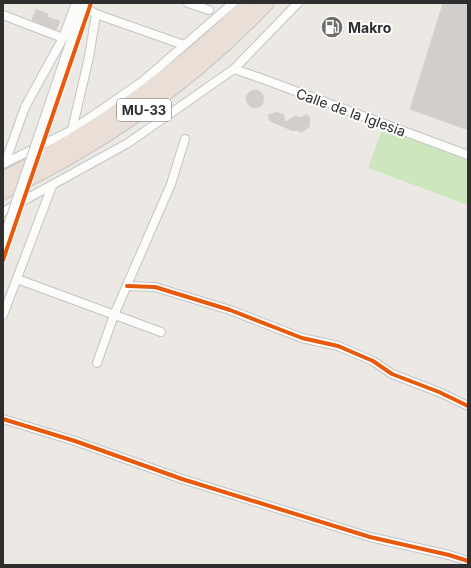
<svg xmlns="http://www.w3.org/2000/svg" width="471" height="568" font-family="Inter,sans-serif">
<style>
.green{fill:#cee6be}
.building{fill:#d1cecb;stroke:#d7d4d0}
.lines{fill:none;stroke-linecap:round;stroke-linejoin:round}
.street-casing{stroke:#c5c4c5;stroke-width:10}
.secondary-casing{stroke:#c5c4c5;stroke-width:13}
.highway-casing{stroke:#c6c5c4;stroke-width:16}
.street{stroke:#fcfcfb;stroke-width:8}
.secondary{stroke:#fcfcfb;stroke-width:11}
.highway{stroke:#eadfd6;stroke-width:14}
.secondary-bridge-casing{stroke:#c5c4c5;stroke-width:13;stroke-linecap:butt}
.secondary-bridge{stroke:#fcfcfb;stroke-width:11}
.cycleway-casing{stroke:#fff;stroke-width:6}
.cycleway{stroke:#e8590c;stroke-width:4}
.labels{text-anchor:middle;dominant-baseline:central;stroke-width:4;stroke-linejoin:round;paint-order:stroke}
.shield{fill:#fff;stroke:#6d6d6d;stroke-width:1}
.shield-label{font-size:13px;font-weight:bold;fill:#2e2e2e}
.poi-label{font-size:14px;font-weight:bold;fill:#2e2e2e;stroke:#fff;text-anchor:start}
.street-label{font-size:14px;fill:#2e2e2e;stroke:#fff}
</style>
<rect width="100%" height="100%" fill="#ece8e4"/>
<path class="green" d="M384,124L468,155V205L368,168Z"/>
<g class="building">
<path d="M443,3H468V130L410,109Z"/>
<path d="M36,9L48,14L47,17L60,21L56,30L32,20Z"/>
<circle cx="255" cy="99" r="9"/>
<path d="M277,112L284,115L285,122L295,116L300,118L307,114L310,118L309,127L302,132L294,130L293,131L270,121L268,115Z"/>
</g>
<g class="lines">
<g class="street-casing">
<g id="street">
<path d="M188,3L209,10"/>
<path d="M96,14L184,45"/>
<path d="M3,15L63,38"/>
<path d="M234,69L263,79L468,155"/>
<path d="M72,130L89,57L96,14L84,7"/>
<path d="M5,163L25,107L63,38L76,3"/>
<path d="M3,164L72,130L143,81L233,3"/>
<path d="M3,212L128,143L234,69L298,3"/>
<path d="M17,279L161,332"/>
<path d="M127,286L155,287L230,310L302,338L338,346L373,361L392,374L439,392L468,406"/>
<path d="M3,315L52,186"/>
<path d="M97,363L114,315L171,184L185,139"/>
<path d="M3,419L75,441L182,479L370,537L449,555L468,561"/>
</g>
</g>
<g class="secondary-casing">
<g id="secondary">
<path d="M40,136L85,3"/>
<path d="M3,245L10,224"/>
</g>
</g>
<g class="highway-casing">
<g id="highway">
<path d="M3,179C96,132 175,76 249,3"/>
<path d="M3,192C101,145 192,82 267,3"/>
</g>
</g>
<use href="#street" class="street"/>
<use href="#secondary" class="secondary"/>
<use href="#highway" class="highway"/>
<g class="secondary-bridge-casing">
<path id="secondary-bridge" d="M10,224L40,136"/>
</g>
<use href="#secondary-bridge" class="secondary-bridge"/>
<g class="cycleway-casing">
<g id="cycleway">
<path d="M3,260L91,3"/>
<path d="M127,286L155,287L230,310L302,338L338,346L373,361L392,374L439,392L468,406"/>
<path d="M3,419L75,441L182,479L370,537L449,555L468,561"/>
</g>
</g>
<use href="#cycleway" class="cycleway"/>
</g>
<defs>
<g id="fuel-disc" transform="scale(1.15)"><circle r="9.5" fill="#706f6e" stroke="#fff"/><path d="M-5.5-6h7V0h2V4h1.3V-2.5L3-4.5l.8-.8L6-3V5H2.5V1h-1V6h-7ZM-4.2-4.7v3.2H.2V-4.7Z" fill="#fff"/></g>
</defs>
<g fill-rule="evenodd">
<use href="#fuel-disc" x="332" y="27"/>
</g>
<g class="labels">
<rect class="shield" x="117" y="99" width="54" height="22" rx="3"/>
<g class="shield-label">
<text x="144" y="110">MU-33</text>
</g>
<g class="poi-label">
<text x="348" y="27">Makro</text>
</g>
<g class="street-label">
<text transform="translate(351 112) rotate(20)">Calle de la Iglesia</text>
</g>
</g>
<rect width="471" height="568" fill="none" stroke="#2e2e2e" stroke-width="8"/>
</svg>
